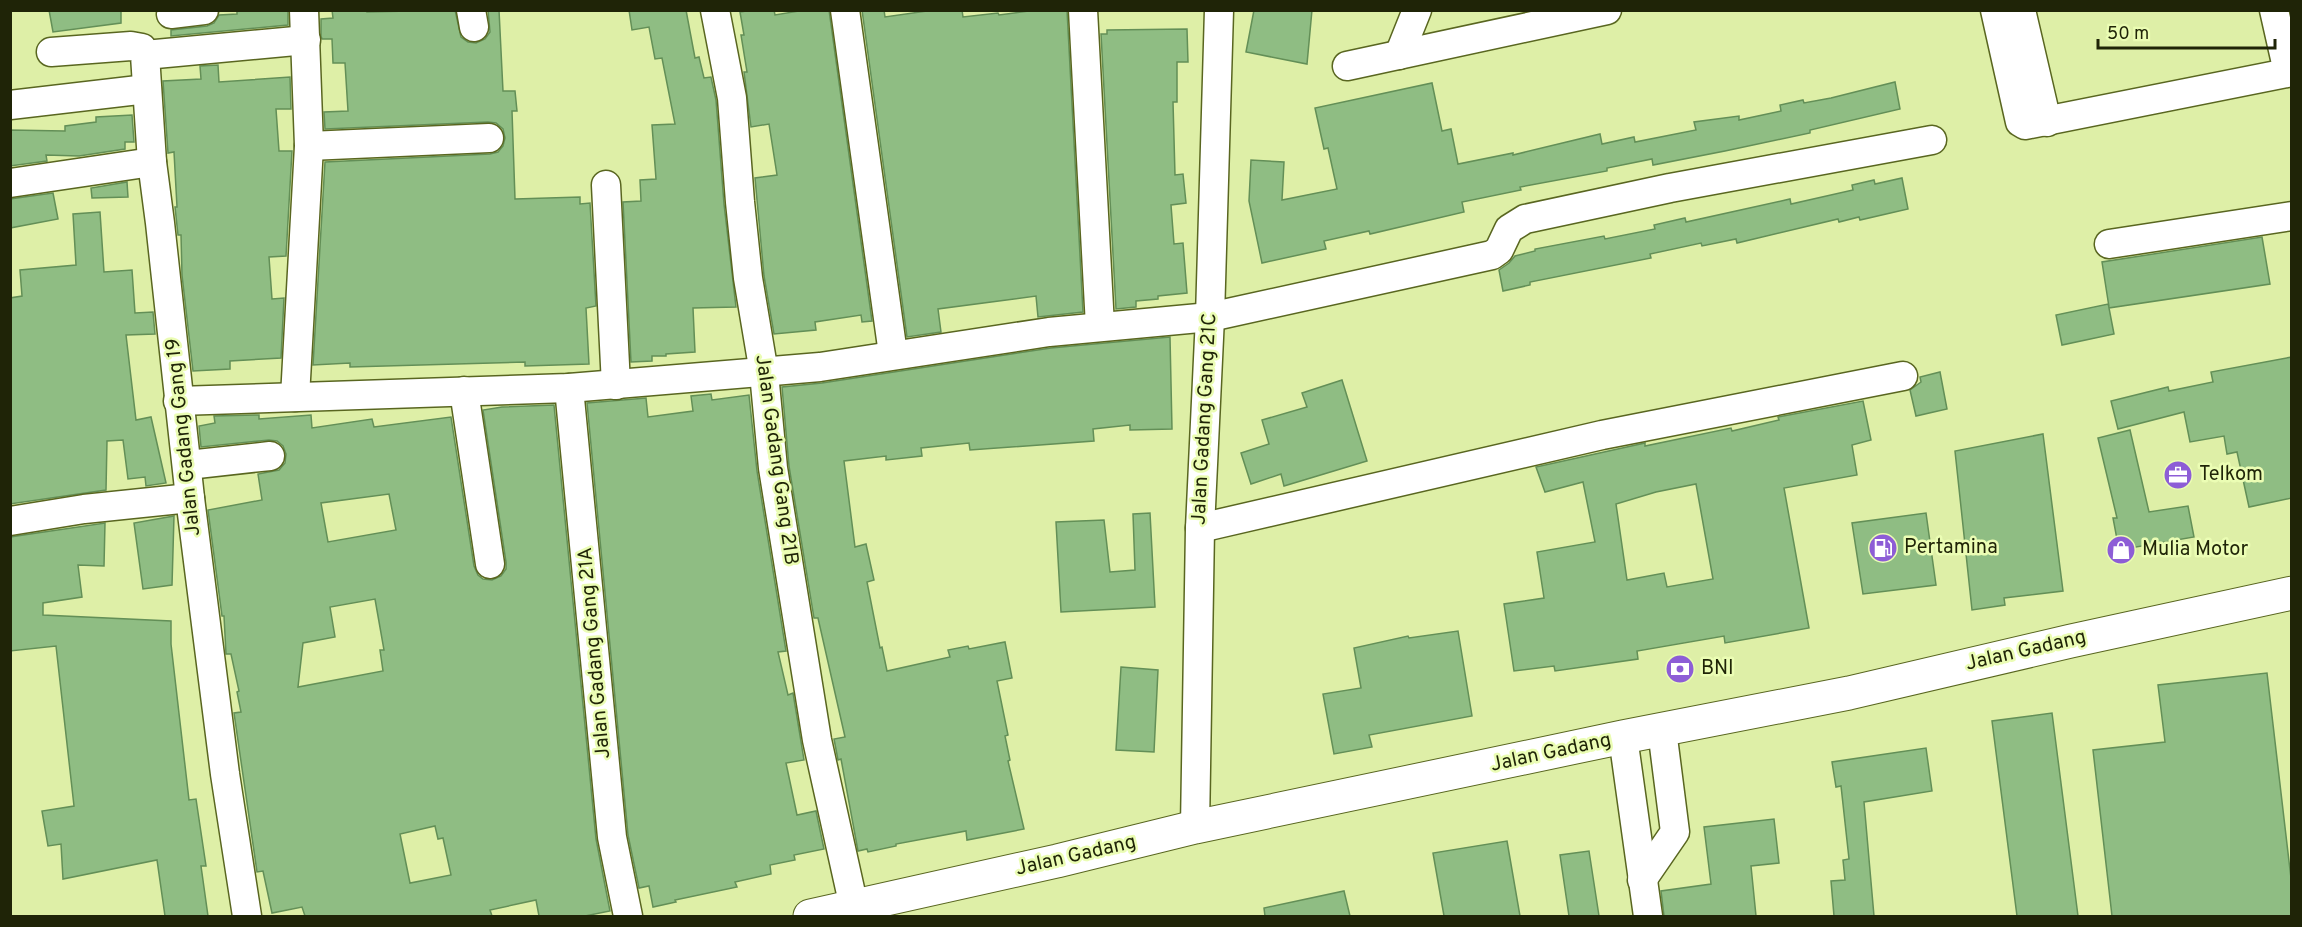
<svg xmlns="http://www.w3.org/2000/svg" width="2302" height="927" font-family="Overpass,sans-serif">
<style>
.building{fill:#8fbd83;stroke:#638f57;stroke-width:1.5;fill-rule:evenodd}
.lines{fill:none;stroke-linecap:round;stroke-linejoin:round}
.street-casing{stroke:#596620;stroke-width:31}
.highway-casing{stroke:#596620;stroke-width:35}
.street{stroke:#fff;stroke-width:28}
.highway{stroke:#fff;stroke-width:33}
.labels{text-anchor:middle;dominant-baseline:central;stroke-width:5;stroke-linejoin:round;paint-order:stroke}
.street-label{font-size:20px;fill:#1f2407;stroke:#ebfdb4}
.poi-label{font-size:20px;fill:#1f2407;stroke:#ebfdb4;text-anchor:start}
</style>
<rect width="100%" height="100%" fill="#deefa7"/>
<g class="building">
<path d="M49,10H121V23L53,32Z"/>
<path d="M237,10H288V25L171,36V30L207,26L214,23L219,15L237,14Z"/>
<path d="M332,10H367V12L455,10L461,37L468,42L476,43L485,39L490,32L488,10H499L503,91H515L517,111H512L515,199L580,197V204L590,203L596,306L586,308L589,364L525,366V362L350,367V363L313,365L325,162L490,154L498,152L503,146L505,138L503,129L496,123L488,122L325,129L324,112L348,111L345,63H333L332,39H322L321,36V19L333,18Z"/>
<path d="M629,10H686L695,58L699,57L704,78L711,77L716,100L724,204L736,307L693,308L695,352L666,354V356H652V361L631,362L623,202L641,201L640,180L656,179L652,125L675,124L662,58L655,59L649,27L632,30Z"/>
<path d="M753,10H774L775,15L805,10H829L872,321L862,322L861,315L815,322L816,330L774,334L764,276L755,178L777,175L769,124L751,127L744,72H747L741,35H744L740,12Z"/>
<path d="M862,10H884L885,17L934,10H962L963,17L998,13L999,15L1036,10H1067L1083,312L1038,317L1036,296L938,309L941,332L907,337Z"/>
<path d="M1254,10H1312L1307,64L1246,52Z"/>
<path d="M1187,29L1188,62H1177V102H1173L1175,175L1183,174L1186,203L1171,205L1174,244L1183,243L1187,293L1158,296V299L1136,301V307L1116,309L1101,34H1107V30Z"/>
<path d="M218,65L219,82L290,77L291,109H276L279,151H292L286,256L269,257L272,299L284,298L281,358L230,361V369L193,371L182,275L181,235H178L175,207H177L174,152L168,153L163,81L201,79L200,66Z"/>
<path d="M1895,82L1900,109L1810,130V133L1725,151L1653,165L1652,159L1607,168V171L1520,187L1521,190L1462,202L1464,212L1370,234L1369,231L1324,241L1326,249L1262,263L1249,201L1251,160L1284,162L1282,200L1337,189L1328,148L1324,149L1315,108L1432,83L1442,131L1451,129L1458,164L1513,153V155L1600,134L1602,144L1634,137L1635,142L1696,130L1694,122L1739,116V120L1781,111L1780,105L1803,100L1804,103L1831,98Z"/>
<path d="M132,115L134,142H125V149L79,156L46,155L47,161L10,166V130L65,131V126L96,122V117Z"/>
<path d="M1902,178L1908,209L1860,220L1859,217L1839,222L1838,219L1737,243L1736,239L1702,246L1701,243L1650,254L1651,258L1530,282V285L1503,291L1499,270L1509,263L1515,256L1535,251V249L1604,236L1605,239L1655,229L1654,225L1685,218L1686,222L1790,199L1791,204L1853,190L1852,185L1874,180L1875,184Z"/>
<path d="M127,182L128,197L92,198L91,188Z"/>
<path d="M53,193L58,219L10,228V199Z"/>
<path d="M100,212L104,272L132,270L135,313L153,312L155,334L126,335L136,420L151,417L166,483L146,486L145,477L128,479L123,440L107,441L106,490L10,504V298L22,296L20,270L76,265L73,214Z"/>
<path d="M2262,237L2270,284L2109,308L2114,334L2062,345L2056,315L2108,304L2109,307L2102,262Z"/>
<path d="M1170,337L1172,429L1130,430V425L1093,429L1094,441L970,450L969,443L921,448L922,456L886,460V456L844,461L855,547L866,544L874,580L867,582L880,648L882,647L887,671L950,657L948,650L968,646L969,649L1005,642L1012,678L997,681L1008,735L1005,736L1010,760L1008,761L1024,829L967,840L966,831L896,844V846L868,852L867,849L858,851L841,759L838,760L834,739L845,737L818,618H814L789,466L782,387L822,383L1051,348Z"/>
<path d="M2292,357V498L2249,507L2237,452L2227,454L2224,436L2190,442L2184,412L2118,429L2111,401L2168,387L2169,391L2213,382L2211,372Z"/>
<path d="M1940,372L1947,409L1916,416L1910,390L1921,382L1920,377Z"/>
<path d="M1342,380L1367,461L1284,486L1281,474L1251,484L1241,453L1269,444L1262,420L1307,407L1302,393Z"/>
<path d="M711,394L712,400L749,395L757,471L786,651L778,652L788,695L793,693L804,760L786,763L797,815L816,811L824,849L794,855L795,860L770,865L771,874L735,882L737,887L675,900L676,902L653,907L649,886L639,888L628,835L587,403L646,398L648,417L693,411L691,396Z"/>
<path d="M1863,401L1871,440L1852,445L1857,475L1784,488L1809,628L1725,643L1724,636L1637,651L1638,659L1555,671L1554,666L1514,671L1504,604L1544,598L1537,552L1595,542L1583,482L1545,492L1536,467L1645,443V446L1731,428L1732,431L1779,420L1778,417ZM1696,484L1713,579L1667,587L1664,573L1627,580L1616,504L1656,492Z"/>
<path d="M554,405L596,839L610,911L585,916H539L536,900L490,910L492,916H305L302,907L272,913L263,871L257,872L234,713L241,712L237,692L239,691L231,654H226L224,616H222L208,510L262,500L258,474L279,470L285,463L286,454L283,446L277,441L269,440L201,447L199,426L215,423L214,416L259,415V419L311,415L312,428L372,419L374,427L451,417L474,566L478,575L483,579L492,580L501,576L506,569V562L483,410L502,407ZM389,494L396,530L328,542L321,503ZM375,599L384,650H380L383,671L298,687L303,643L335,637L330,607ZM435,826L438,839L443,838L451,875L410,883L400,834Z"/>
<path d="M2130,430L2149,512L2188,506L2194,537L2119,550L2113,518H2117L2098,438Z"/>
<path d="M2043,434L2063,591L2004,598L2005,605L1972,610L1955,451Z"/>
<path d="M1150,513L1155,607L1061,612L1056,522L1104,520L1110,572L1135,570L1133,514Z"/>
<path d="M1926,513L1936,585L1863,594L1852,523Z"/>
<path d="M174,516L172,585L143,589L134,523Z"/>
<path d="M105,523L104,566L78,565L82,597L43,603V615L171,621V644L189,800L196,799L206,866H201L208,916H165L157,860L63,879L61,844L48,846L42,811L74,806L56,646L10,651V537Z"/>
<path d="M1458,631L1472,716L1369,735L1372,747L1334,754L1323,694L1361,688L1354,648L1408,636L1409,638Z"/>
<path d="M1121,667L1158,670L1154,752L1116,750Z"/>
<path d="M2267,673L2292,887V916H2112L2093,750L2165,742L2158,685Z"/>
<path d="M2052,713L2078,916H2017L1992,721Z"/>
<path d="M1926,748L1932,791L1864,802L1874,916H1834L1831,881L1845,880L1843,860L1849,859L1841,786L1836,787L1832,762Z"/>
<path d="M1774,819L1779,863L1751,866L1756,916H1664L1661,891L1711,884L1704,827Z"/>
<path d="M1507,841L1520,916H1444L1433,853Z"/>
<path d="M1589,851L1599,916H1569L1560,855Z"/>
<path d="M1344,891L1350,916H1265L1264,908Z"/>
</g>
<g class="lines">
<g class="street-casing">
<g id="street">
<path d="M471,10L474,27"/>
<path d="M715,10L732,98L740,202L748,278L764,373L773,468L817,740L854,907"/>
<path d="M845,10L893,354"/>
<path d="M1083,10L1100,326"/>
<path d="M1995,10L2020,122L2025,125L2292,72"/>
<path d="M2021,10L2047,122"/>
<path d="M2274,10L2288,72"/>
<path d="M171,14L204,10"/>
<path d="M51,52L131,46L142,48L145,55L152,162L160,223L190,498L225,774L247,916"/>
<path d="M145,55L306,40"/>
<path d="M1399,55L1417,10"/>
<path d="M1347,66L1607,10"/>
<path d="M10,105L147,89"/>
<path d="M309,146L489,138"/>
<path d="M10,183L152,162"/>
<path d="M606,185L616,385"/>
<path d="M2109,244L2292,216"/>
<path d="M569,388L612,837L628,916"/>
<path d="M464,391L490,564"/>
<path d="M295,397L309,146L304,10"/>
<path d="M178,401L569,388L820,367L1049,332L1210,317L1492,255L1499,250L1509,229L1525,219L1670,188L1932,140"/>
<path d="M188,465L270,456"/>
<path d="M10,521L84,509L190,498"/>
<path d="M1200,528L1602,435L1903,376"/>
<path d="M1623,737L1648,916"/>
<path d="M1195,827L1200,528L1210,317L1219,10"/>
<path d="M1642,880L1675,832L1662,730"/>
</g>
</g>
<g class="highway-casing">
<path id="highway" d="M810,916L1057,861L1195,827L1623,737L1849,693L2071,641L2292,593"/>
</g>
<use href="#street" class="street"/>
<use href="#highway" class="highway"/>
</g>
<defs>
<g id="office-disc" transform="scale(1.5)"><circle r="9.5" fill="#8d5dd6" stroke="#ebfdb4"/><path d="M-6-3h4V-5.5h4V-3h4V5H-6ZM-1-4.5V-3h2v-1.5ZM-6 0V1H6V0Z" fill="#fff"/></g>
<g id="fuel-disc" transform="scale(1.5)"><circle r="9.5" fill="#8d5dd6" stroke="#ebfdb4"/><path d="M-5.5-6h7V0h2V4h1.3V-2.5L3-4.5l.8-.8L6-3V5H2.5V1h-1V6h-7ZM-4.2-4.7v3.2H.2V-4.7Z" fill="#fff"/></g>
<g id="shop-disc" transform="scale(1.5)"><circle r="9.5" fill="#8d5dd6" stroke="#ebfdb4"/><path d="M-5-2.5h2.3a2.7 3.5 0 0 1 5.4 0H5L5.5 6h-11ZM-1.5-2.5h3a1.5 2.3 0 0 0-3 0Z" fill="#fff"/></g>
<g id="bank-disc" transform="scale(1.5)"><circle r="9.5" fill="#8d5dd6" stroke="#ebfdb4"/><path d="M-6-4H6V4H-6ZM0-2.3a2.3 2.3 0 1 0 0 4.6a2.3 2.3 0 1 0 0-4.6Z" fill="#fff"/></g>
</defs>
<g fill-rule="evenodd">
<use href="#office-disc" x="2178" y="475"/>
<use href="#fuel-disc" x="1883" y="548"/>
<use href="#shop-disc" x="2121" y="550"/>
<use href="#bank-disc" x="1680" y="669"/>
</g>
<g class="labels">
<g class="street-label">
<text transform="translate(1205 419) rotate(-87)">Jalan Gadang Gang 21C</text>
<text transform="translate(184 437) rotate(-96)">Jalan Gadang Gang 19</text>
<text transform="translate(776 460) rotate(82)">Jalan Gadang Gang 21B</text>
<text transform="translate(2026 651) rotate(-13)">Jalan Gadang</text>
<text transform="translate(595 653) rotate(-95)">Jalan Gadang Gang 21A</text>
<text transform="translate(1551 753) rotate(-12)">Jalan Gadang</text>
<text transform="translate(1076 856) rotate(-13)">Jalan Gadang</text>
</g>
<g class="poi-label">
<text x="2199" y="475">Telkom</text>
<text x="1904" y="548">Pertamina</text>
<text x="2142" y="550">Mulia Motor</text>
<text x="1701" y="669">BNI</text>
</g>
</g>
<rect width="2302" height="927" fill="none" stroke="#1f2407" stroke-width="24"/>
<path d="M2098 39v9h177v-9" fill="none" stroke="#1f2407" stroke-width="3"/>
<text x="2107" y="39" font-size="18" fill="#1f2407" stroke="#ebfdb4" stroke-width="4.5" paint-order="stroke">50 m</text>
</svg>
